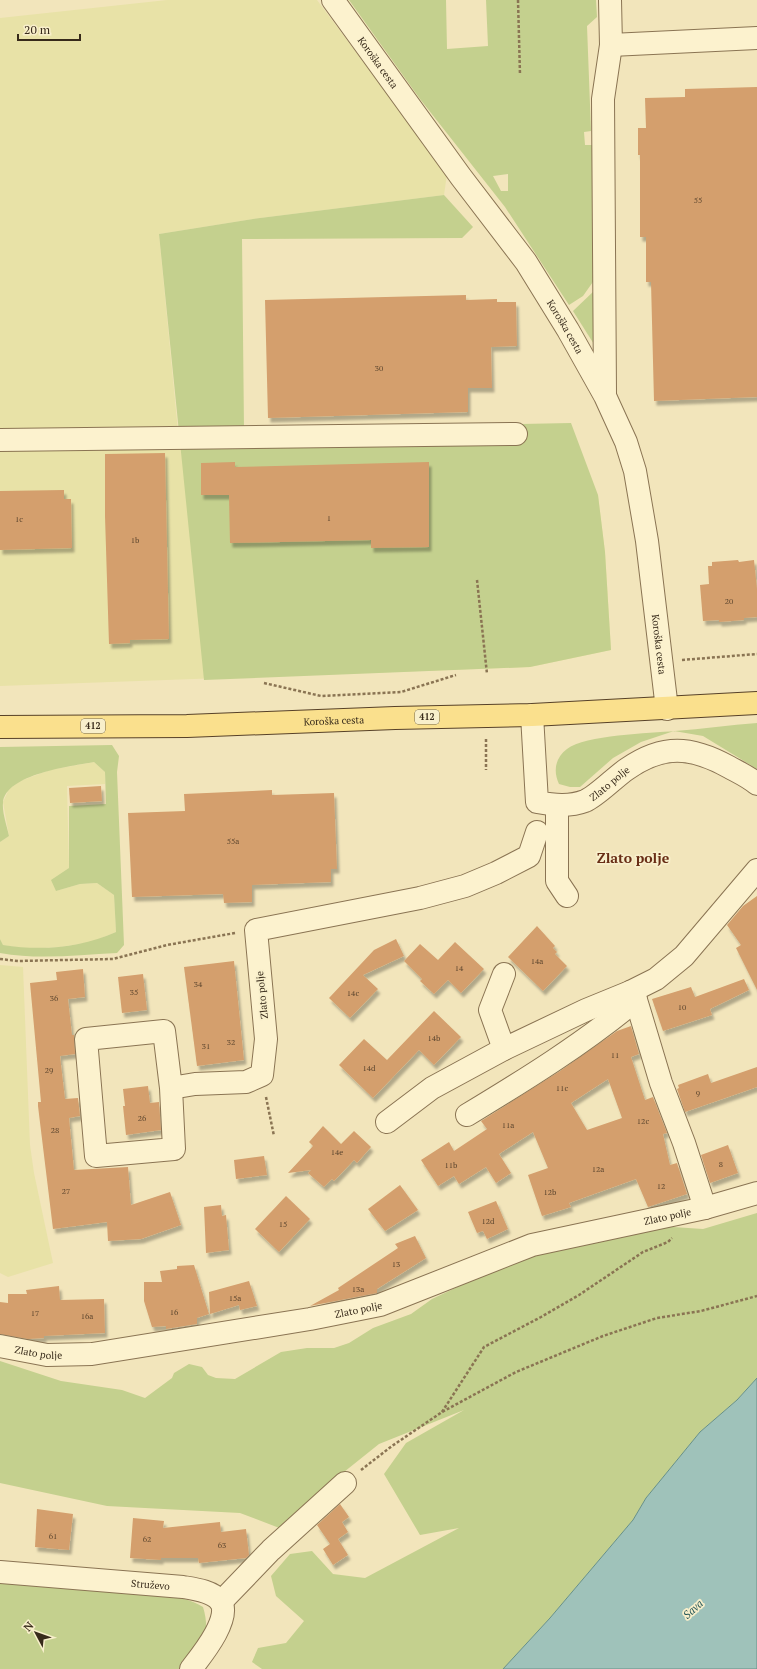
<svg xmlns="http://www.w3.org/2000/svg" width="757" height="1669" font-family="'PT Serif',serif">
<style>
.farmland{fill:#e8e2a7}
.green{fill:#c4d08e;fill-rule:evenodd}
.water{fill:#9fc2ba;stroke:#669089}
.building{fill:#d49f6d;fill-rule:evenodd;filter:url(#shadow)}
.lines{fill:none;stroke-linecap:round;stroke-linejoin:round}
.minor-casing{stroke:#8a7453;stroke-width:24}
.major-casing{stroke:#574128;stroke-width:24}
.path{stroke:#8a7453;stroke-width:2.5;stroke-dasharray:3 2;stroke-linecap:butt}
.minor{stroke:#fcf2ce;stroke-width:22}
.major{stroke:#fae08d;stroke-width:22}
.labels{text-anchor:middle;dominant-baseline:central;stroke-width:3.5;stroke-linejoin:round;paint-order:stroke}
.number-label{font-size:8px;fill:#5e472f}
.shield{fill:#f8efcb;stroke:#71654f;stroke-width:1}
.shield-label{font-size:9px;font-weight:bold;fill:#372a1a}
.street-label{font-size:10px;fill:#372a1a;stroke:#f8efcb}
.water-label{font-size:11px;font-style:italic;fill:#275859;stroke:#f8efcb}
.district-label{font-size:14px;font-weight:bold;fill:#682d15;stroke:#f8efcb}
</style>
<defs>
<filter id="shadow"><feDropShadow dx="2.5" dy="4.5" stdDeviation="1" flood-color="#0004"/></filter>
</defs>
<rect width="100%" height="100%" fill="#f2e5bb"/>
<g class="farmland">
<path d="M167,0H317L447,174L444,195L253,219L159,234L178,431L598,495L605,552L611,650L530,667L0,686V18Z"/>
<path d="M94,762L105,772V784L67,786L69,868L56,891L80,884L97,883L114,895L116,932L91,942L60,947L26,949L3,945L0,939V842L9,836L3,802L9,789L20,781L50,770Z"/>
<path d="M0,965L23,967L30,1145L34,1173L53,1263L8,1277L0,1273Z"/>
</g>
<g class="green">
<path d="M349,0H446L447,49L488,46L486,0H596L597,17L587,26L591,131L584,132L585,145H592L595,279L583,296L569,305L505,207L420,99ZM508,174V191H501L493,176Z"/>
<path d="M444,195L473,227L462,238L242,239L244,429L571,423L598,495L605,552L611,650L530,667L204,680L159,234L253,219Z"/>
<path d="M595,290L597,349L573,311Z"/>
<path d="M757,723V769L703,736L674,731L641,742L613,758L580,787H570L559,784C553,771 555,758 567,749C585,735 650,733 675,731C702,729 730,725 757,723Z"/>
<path d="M112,745L119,756L117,772L124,945L117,953C78,955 38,960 0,953V939L3,945C41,951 81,948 116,932L114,895L97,883L80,884L56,891L51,880L69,868V806L106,804L105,772L94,762C72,766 5,774 3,803C2,813 7,826 9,836L0,842V747Z"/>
<path d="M757,1213V1378L737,1400L700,1432L646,1498L633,1520L550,1618L503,1669H262L252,1662L258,1648L286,1643L304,1621L276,1596L271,1576L290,1554L312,1551L333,1574L365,1578L459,1528L420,1535L384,1474L406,1443L464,1410L379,1444L334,1480L282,1529L240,1513L107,1506L0,1483V1361L61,1381L122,1390L145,1398L172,1378L174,1373L189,1364L202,1367L208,1375L216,1378L235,1379L281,1352L307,1348H334L349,1343L373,1328L411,1314L432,1299L502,1266L535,1253L628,1228L673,1227L703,1229Z"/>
<path d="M0,1583C54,1585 109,1585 162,1595C177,1597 190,1599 203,1607C212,1637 200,1644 185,1669H0Z"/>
</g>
<path class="water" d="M757,1378V1669H503L550,1618L633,1520L646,1498L700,1432L737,1400Z"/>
<g class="building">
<path d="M757,87V397L654,401L651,282H646V237H640V155H638V128H646L645,98L685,97V89Z"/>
<path d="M466,295V300L497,299V302H516L517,346L491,347L492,388H468V412L268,418L265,300Z"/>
<path d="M165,453L169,639L130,640V643L109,644L105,516V454Z"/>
<path d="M235,462V467L429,462V547L371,548V540L230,543L229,495H201V463Z"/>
<path d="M64,490V499H71L72,548L0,550V491Z"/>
<path d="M738,560L739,562L754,560L757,589V617L744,618V620L719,622V620L703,621L700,585L709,584L708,566H712V562Z"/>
<path d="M101,786L102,801L70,803L69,788Z"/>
<path d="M272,790V795L334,793L337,869H331V882L252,885V902L224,903L223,894L132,897L128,813L185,811L184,794Z"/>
<path d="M757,896V990L736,948L741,945L727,925L743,906Z"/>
<path d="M537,926L555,946L553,948L557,952L555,954L567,966L543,991L508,957Z"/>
<path d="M396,939L404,956L363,975L378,989L350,1018L329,998L374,950Z"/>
<path d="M455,942L484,969L461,993L448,980L434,994L420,981L422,979L404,961L420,944L438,960Z"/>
<path d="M234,961L244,1060L197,1066L184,967Z"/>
<path d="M83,969L85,997L68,999L72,1035H74L75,1054L60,1056L65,1099L78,1098L80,1116L69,1118L74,1170L128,1167L131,1205L170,1192L181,1225L141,1239L108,1241L107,1222L53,1229L38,1106V1102H41L30,983L57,980L56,972Z"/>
<path d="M143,974L147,1010L122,1013L118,977Z"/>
<path d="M744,979L749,990L710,1009L712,1015L663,1031L652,999L691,987L695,997Z"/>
<path d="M434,1011L461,1037L434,1065L419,1050L373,1098L339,1065L364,1039L387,1060Z"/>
<path d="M631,1026L639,1054L631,1057L645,1100L653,1097L667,1133L663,1134L670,1165L677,1163L687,1194L648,1207L636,1179L569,1203L571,1207L542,1216L528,1175L548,1168L533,1132L499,1154L511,1173L496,1183L486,1167L459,1184L454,1176L438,1186L421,1160L449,1142L454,1151L487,1129L481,1121L560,1071L617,1031ZM608,1079L622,1118L587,1130L571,1103Z"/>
<path d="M757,1067V1087L685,1112L677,1089L679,1088L678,1085L708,1074L711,1083Z"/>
<path d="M148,1086L150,1103L159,1102L161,1130L126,1135L123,1106H125L123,1089Z"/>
<path d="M323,1126L341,1144L354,1131L371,1147L357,1163L354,1160L334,1181L332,1179L324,1187L308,1173L311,1170L288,1173L313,1146L309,1142Z"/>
<path d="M728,1145L738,1173L710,1183L701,1155Z"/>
<path d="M264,1156L267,1175L236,1179L234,1160Z"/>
<path d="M400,1185L418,1210L385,1231L368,1209Z"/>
<path d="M286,1196L310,1219L279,1252L255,1229Z"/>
<path d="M496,1201L508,1229L487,1239L483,1231L477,1233L468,1212Z"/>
<path d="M221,1205L222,1216L226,1215L229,1250L206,1253L204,1207Z"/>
<path d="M415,1236L426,1258L377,1289V1293L310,1306L339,1290L338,1288L398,1248L395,1244Z"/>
<path d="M194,1265L209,1314L197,1318V1324L166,1329V1326L152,1327L144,1301V1282H162L160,1271L177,1269V1266Z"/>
<path d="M249,1281L257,1306L240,1310L239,1305L210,1314L209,1292Z"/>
<path d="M59,1286L60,1300L104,1299L105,1333L44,1336V1338L28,1339L0,1334V1302L8,1303V1294H27L26,1290Z"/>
<path d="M340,1504L349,1517L342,1522L348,1532L338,1539L348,1555L333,1565L323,1549L330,1544L317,1525Z"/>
<path d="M37,1509L73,1514L69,1550L35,1547Z"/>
<path d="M133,1518L164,1521L163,1528L220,1522L221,1532L246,1529L249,1555L246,1558L199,1563L198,1558H161V1560L130,1558Z"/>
</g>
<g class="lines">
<g class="minor-casing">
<g id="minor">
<path id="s1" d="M333,0L461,177L526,262L568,330L605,396L626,442L635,471L647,541L667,709"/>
<path d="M611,45L757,38"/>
<path d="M605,393L603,99L611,45L610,0"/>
<path d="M0,440L516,434"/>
<path id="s2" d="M532,715L537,802C554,805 569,807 585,801C597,796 615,777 627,769C663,744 691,746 729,767C738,772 749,777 757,784"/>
<path d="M557,807V881L567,896"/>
<path d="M630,992L636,1000L640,1013L661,1083L684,1143L705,1208"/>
<path d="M504,1049L490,1010L504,974"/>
<path d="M171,1088L164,1031L86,1039L96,1156L174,1149L171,1088L195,1084L246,1082L262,1075L266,1039L256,930L420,898L465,886L496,873L529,856L537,832"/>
<path d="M467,1115C525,1080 583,1044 636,1000"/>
<path d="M387,1122L432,1088L504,1049L586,1010L630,992L656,979L684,956L757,870"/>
<path id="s3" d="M0,1346L47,1355L92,1354L310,1319L380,1305L532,1245L705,1208L757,1193"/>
<path id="s4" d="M0,1572L183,1587C195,1589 212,1591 220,1601C233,1617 201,1656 191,1669"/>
<path d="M221,1602L271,1550L345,1483"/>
</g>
</g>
<g class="major-casing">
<g id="major">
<path id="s5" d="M0,727L187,726L395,718L532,715L757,703"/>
</g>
</g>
<g class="path">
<path d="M518,0L520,75"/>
<path d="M477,580L487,674"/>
<path d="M682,660L757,654"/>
<path d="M264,683L321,696L401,692L456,675"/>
<path d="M486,739V770"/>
<path d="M0,959L18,961L113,959L167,945L235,933"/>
<path d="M266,1097L274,1136"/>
<path d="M442,1412L484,1347L541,1317L579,1295L643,1252L668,1242L672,1238"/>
<path d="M361,1470L392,1446L442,1412L516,1372L603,1336L657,1318L701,1311L757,1296"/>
</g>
<use href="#minor" class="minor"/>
<use href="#major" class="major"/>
</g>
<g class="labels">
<g class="number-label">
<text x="698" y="200">55</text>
<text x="379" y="368">30</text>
<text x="329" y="518">1</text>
<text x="19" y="519">1c</text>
<text x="135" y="540">1b</text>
<text x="729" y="601">20</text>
<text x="233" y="841">55a</text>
<text x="537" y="961">14a</text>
<text x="459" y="968">14</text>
<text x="198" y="984">34</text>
<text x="134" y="992">35</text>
<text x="353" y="993">14c</text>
<text x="54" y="998">36</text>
<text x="682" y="1007">10</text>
<text x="434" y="1038">14b</text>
<text x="231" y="1042">32</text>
<text x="206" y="1046">31</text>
<text x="615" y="1055">11</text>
<text x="369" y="1068">14d</text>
<text x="49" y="1070">29</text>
<text x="562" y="1088">11c</text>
<text x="698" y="1093">9</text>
<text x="142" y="1118">26</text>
<text x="643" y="1121">12c</text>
<text x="508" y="1125">11a</text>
<text x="55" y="1130">28</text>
<text x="337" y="1152">14e</text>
<text x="721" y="1164">8</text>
<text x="451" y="1165">11b</text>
<text x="598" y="1169">12a</text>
<text x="661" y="1186">12</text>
<text x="66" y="1191">27</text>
<text x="550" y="1192">12b</text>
<text x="488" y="1221">12d</text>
<text x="283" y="1224">15</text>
<text x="396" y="1264">13</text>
<text x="358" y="1289">13a</text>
<text x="235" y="1298">15a</text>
<text x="174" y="1312">16</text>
<text x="35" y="1313">17</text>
<text x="87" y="1316">16a</text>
<text x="53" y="1536">61</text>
<text x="147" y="1539">62</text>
<text x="222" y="1545">63</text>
</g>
<g class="shield">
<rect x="415" y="710" width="24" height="14" rx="3"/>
<rect x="81" y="719" width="24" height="14" rx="3"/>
</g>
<g class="shield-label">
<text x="427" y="717">412</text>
<text x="93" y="726">412</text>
</g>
<g class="street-label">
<text stroke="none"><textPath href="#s1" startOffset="77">Koroška cesta</textPath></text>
<text stroke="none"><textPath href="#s1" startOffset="401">Koroška cesta</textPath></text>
<text stroke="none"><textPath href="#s1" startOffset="737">Koroška cesta</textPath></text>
<text stroke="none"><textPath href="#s5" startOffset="334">Koroška cesta</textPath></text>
<text stroke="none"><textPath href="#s2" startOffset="166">Zlato polje</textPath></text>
<text transform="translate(262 995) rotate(-96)">Zlato polje</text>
<text stroke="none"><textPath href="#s3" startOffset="687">Zlato polje</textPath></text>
<text stroke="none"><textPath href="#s3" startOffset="363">Zlato polje</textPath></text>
<text stroke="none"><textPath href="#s3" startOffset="39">Zlato polje</textPath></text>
<text stroke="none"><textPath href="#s4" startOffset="151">Struževo</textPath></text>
</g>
<g class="water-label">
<text transform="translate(693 1609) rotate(-42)">Sava</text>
</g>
<g class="district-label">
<text x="633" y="857">Zlato polje</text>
</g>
</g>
<g transform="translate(36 1633) rotate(311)" stroke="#f8efcb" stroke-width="3" paint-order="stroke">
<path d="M0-3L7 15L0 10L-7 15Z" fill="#372a1a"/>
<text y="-6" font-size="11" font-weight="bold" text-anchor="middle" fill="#372a1a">N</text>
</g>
<path d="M18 34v6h62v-6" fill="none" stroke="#372a1a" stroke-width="2"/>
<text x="24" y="34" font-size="12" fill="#372a1a" stroke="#f8efcb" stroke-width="3" paint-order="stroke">20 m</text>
</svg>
